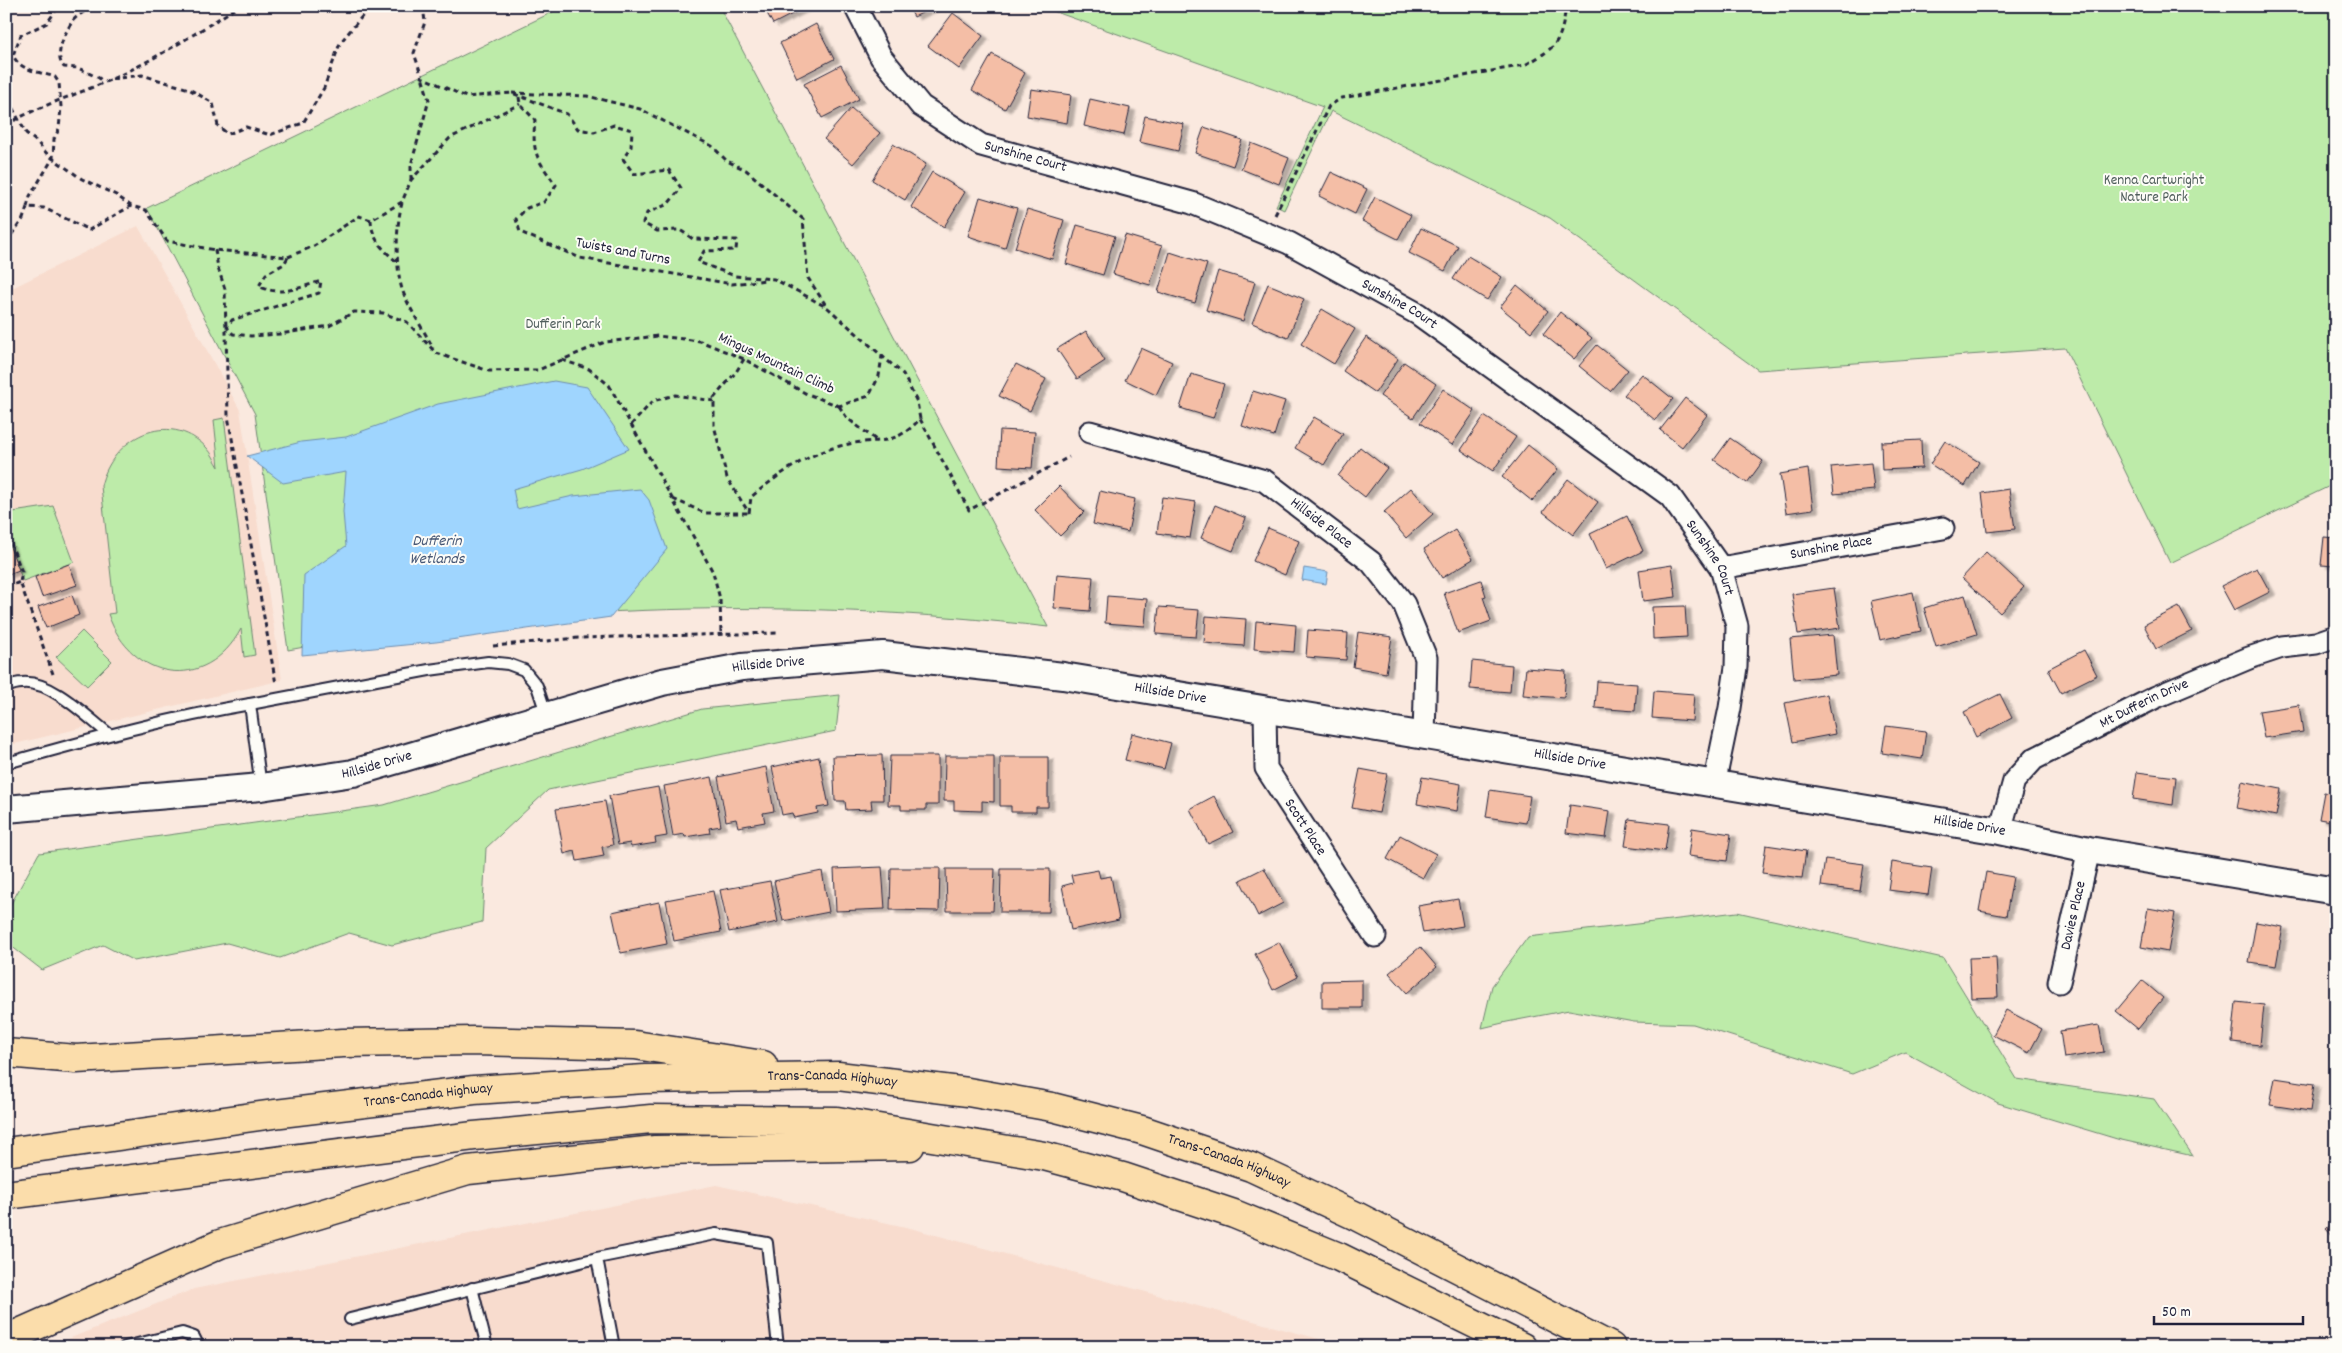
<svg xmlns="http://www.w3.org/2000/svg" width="2342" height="1353" font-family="Dekko,sans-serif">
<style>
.built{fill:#f8dcce}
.green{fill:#bdeba9;stroke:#708672}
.water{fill:#9fd5fe;stroke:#6d8db0}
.building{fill:#f4bea6;stroke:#22223b;filter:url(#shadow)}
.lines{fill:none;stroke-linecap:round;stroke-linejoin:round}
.service-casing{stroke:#22223b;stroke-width:14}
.minor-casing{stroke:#22223b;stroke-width:25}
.tertiary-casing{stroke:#22223b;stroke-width:30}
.motorway-casing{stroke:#22223b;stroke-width:31}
.path{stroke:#22223b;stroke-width:3;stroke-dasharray:5 4;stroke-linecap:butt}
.service{stroke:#fdfcf7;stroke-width:10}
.minor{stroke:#fdfcf7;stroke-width:21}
.tertiary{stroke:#fdfcf7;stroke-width:26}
.motorway{stroke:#fbddab;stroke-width:28}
.labels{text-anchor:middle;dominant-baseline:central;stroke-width:4;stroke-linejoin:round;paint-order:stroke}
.street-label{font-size:15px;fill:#22223b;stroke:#fdfcf7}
.park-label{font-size:15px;fill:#505e5c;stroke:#fdfcf7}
.water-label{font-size:16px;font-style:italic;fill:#485876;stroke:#fdfcf7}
</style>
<defs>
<filter id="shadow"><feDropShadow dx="5.5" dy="3" stdDeviation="1" flood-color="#0004"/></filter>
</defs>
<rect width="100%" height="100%" fill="#fae9df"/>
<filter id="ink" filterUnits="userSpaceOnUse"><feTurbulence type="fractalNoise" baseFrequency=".02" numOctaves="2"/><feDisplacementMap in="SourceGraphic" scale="10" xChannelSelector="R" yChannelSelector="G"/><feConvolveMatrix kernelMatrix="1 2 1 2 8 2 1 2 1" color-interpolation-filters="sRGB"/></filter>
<g filter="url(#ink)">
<g class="built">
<path d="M138,226L240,410L282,680L6,746V291Z"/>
<path d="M716,1185L910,1228L1349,1347H48L194,1289Z"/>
</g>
<g class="green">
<path d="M565,6H719L1048,627C795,597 540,603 288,650L255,414L147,208Z"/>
<path d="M1039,6H2336V483L2170,563L2065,348L1758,370L1550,218L1331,111L1284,210L1276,206L1323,107Z"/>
<path d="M224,418L255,655L244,657L241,629C206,694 131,681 108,614L115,613L101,486C112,438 168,408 207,448C212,453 215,461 219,467L214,420Z"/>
<path d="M53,506L74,562L23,581L6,537V513Z"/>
<path d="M82,631L112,661L87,686L56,657Z"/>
<path d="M840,695L836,731L548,790L486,848L482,922L392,945L349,933L280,958L227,943L134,961L103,945L42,970L6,942V913L39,853L384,805L702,709Z"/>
<path d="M1737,912L1943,958L2017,1079L2154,1099L2193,1156L2117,1139L1998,1103L1905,1052L1852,1074L1693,1024L1634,1022L1569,1010L1507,1022L1482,1028L1492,986L1528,937Z"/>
</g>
<g class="water">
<path d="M554,381L587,387L629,449L582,469L513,489L517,509L573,496L640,489L649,500L667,549L611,617L436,642L302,655L304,575L346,546L343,512L346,472L283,483L247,456L301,442L346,437L438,404Z"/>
<path d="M1304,568L1328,572L1326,584L1302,580Z"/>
</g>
<g class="building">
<path d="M763,6H808L773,24Z"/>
<path d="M908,6H936L914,17Z"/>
<path d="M953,13L983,36L959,69L928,46Z"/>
<path d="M816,24L834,59L797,78L780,43Z"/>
<path d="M992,54L1025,73L1005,109L972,90Z"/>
<path d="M841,65L859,99L822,118L804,84Z"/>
<path d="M1031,89L1071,95L1067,123L1027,116Z"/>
<path d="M1090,99L1130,108L1124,135L1084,126Z"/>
<path d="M851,108L880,133L853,164L824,139Z"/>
<path d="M1145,116L1184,124L1178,151L1139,142Z"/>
<path d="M1204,127L1242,140L1233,166L1195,153Z"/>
<path d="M1251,143L1289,158L1279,184L1241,169Z"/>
<path d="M893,144L926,164L905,200L872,180Z"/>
<path d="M932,172L965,192L944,227L911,207Z"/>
<path d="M1331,172L1367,189L1355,214L1319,196Z"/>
<path d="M980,197L1017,208L1005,248L968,236Z"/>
<path d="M1375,197L1411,215L1398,239L1362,221Z"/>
<path d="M1027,209L1064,220L1052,259L1015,248Z"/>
<path d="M1077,225L1115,236L1103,275L1066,264Z"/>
<path d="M1421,228L1458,246L1445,271L1409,253Z"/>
<path d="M1125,235L1162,246L1150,285L1113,274Z"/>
<path d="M1170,252L1207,264L1195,303L1158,292Z"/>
<path d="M1468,256L1502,277L1487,300L1453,279Z"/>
<path d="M1218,271L1255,282L1243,321L1206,310Z"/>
<path d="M1268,284L1304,299L1288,338L1252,323Z"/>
<path d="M1517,285L1548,311L1531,332L1500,307Z"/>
<path d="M1322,309L1355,329L1334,364L1301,344Z"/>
<path d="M1560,312L1592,338L1574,359L1543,334Z"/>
<path d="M1086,331L1105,361L1077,379L1057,349Z"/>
<path d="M1366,337L1398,359L1375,393L1343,371Z"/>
<path d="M1597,345L1628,370L1610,391L1579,366Z"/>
<path d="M1141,348L1172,362L1156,395L1125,380Z"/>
<path d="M1404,362L1436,384L1413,418L1380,396Z"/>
<path d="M1016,364L1046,379L1030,411L999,396Z"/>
<path d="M1191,374L1224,384L1213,418L1180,408Z"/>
<path d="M1642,374L1673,399L1655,420L1624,395Z"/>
<path d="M1443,389L1475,411L1452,445L1420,423Z"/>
<path d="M1253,391L1285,401L1274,436L1242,426Z"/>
<path d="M1685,398L1707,415L1682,447L1660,430Z"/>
<path d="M1484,416L1516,437L1493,471L1461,450Z"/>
<path d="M1314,417L1343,434L1324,465L1295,448Z"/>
<path d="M1000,430L1035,432L1032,468L998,466Z"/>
<path d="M1730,438L1763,461L1747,483L1714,460Z"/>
<path d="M1921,440L1922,468L1882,470L1881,442Z"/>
<path d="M1945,441L1979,462L1965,486L1930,464Z"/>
<path d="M1528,445L1558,469L1532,501L1502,477Z"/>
<path d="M1360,447L1387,468L1365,497L1338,476Z"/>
<path d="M1871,463L1874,490L1834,494L1831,467Z"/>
<path d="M1808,469L1813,509L1786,513L1780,474Z"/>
<path d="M1568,479L1598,502L1573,535L1543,512Z"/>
<path d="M1059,486L1084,512L1060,536L1035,510Z"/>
<path d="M1411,488L1433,514L1406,538L1384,512Z"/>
<path d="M2009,489L2015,529L1987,532L1982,493Z"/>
<path d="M1100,491L1135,499L1128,532L1093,524Z"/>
<path d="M1162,497L1196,502L1190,538L1157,533Z"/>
<path d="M1215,505L1246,518L1233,551L1201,538Z"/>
<path d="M1627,516L1643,551L1606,569L1590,534Z"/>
<path d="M1268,528L1299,541L1285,575L1253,561Z"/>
<path d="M1455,530L1473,559L1442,578L1424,549Z"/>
<path d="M6,537L19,570L6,575Z"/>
<path d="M2324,537L2336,538V566L2321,565Z"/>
<path d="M1986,552L2024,587L2000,613L1962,578Z"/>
<path d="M69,564L77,585L42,597L35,577Z"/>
<path d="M1672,565L1676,597L1643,601L1639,570Z"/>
<path d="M2257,568L2270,592L2234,610L2221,586Z"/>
<path d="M1057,574L1093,577L1090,611L1054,608Z"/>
<path d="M1481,580L1486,596L1483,597L1491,621L1458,633L1444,593Z"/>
<path d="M1834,588L1840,628L1798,634L1792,594Z"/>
<path d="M1913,592L1921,631L1880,640L1871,601Z"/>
<path d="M72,595L79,615L46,628L38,607Z"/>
<path d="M1965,595L1977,634L1936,647L1924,608Z"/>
<path d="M1107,596L1147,599L1145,626L1105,623Z"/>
<path d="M1685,606L1687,637L1653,639L1652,607Z"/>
<path d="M1159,607L1199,610L1196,637L1156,634Z"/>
<path d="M2179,607L2192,631L2156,649L2144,625Z"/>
<path d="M1206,616L1246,619L1244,646L1204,643Z"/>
<path d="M1256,621L1296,625L1294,652L1254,649Z"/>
<path d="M1308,630L1348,633L1346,660L1306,657Z"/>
<path d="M1358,632L1392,637L1386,673L1353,667Z"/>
<path d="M1833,635L1837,675L1794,679L1790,639Z"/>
<path d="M2084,650L2097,675L2061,693L2048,669Z"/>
<path d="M1472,661L1512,665L1510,692L1470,689Z"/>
<path d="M1526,668L1566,671L1564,698L1523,695Z"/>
<path d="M1597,681L1637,684L1635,711L1595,708Z"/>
<path d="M1654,691L1694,694L1692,721L1652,718Z"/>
<path d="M1827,694L1835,734L1793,742L1785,703Z"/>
<path d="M2000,694L2012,718L1976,737L1964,712Z"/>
<path d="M2299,705L2303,732L2264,738L2259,711Z"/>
<path d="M1886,726L1926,731L1922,759L1882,753Z"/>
<path d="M1132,733L1171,743L1164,769L1125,760Z"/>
<path d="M882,755L883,800H871L872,809L846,810L845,801H835L833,756Z"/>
<path d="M890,756H938V805H926V810H901V805H888Z"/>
<path d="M945,756H994V802L982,801V811L954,810V801H944Z"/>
<path d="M819,757L829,806L817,808L818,813L794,818L792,813L782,815L772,767Z"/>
<path d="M1000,757H1048V807H1036V812H1011V806H1000Z"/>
<path d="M766,767L774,811L763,813L765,822L738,827L736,819L726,821L718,777Z"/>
<path d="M1360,769L1387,774L1379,813L1352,808Z"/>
<path d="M2137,772L2176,777L2173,805L2133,799Z"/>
<path d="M712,777L721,826L709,828L710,833L685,837L684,834L673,836L664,786Z"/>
<path d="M1422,777L1461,784L1457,811L1417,804Z"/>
<path d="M2242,781L2281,789L2276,816L2237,808Z"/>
<path d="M658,787L667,836L655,838L656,843L631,847L630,843L618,845L609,796Z"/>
<path d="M1490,790L1530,796L1526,823L1486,817Z"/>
<path d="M2324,792L2336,794V822L2319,819Z"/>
<path d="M1214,796L1233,832L1208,844L1190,809Z"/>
<path d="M605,801L613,845L602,847L604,856L577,861L575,851L564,854L556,809Z"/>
<path d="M1570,805L1610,811L1606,838L1566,833Z"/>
<path d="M1629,819L1669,824L1665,851L1625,846Z"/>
<path d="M1692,828L1731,834L1727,861L1688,856Z"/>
<path d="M1400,835L1436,854L1423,878L1387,859Z"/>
<path d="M1766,845L1806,851L1802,878L1762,873Z"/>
<path d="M1825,859L1864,864L1860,891L1821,886Z"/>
<path d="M1892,862L1932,868L1928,895L1888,890Z"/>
<path d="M882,867L885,909L836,911L834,869Z"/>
<path d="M891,868H940L939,911L890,910Z"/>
<path d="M1264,868L1283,903L1258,916L1240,880Z"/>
<path d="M946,869H995L993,911H947Z"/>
<path d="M1001,869H1050L1049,912H1000Z"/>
<path d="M1098,870L1100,878L1111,876L1119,920L1071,930L1062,886L1073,883L1071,875Z"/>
<path d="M822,871L829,912L783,921L774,881Z"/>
<path d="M1986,872L2013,877L2006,916L1979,911Z"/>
<path d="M770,881L778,922L729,932L720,890Z"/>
<path d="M713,891L721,932L674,941L666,900Z"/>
<path d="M1458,899L1463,926L1423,933L1418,906Z"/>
<path d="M659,902L667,944L621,953L612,912Z"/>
<path d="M2148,908L2175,913L2168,952L2141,947Z"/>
<path d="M2256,922L2283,927L2276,966L2249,962Z"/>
<path d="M1279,942L1298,977L1273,990L1255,954Z"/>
<path d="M1420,947L1437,967L1407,993L1389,973Z"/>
<path d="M1996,957L1998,997L1971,998L1969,958Z"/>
<path d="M1362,980V1008H1322V981Z"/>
<path d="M2142,980L2163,998L2138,1029L2116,1011Z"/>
<path d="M2236,1002L2264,1005L2260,1045L2232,1042Z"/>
<path d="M2006,1010L2042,1029L2029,1053L1993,1035Z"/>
<path d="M2099,1025L2104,1052L2064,1058L2060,1031Z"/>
<path d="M2275,1078L2314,1084L2310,1111L2270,1105Z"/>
<path d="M2336,1220V1240L2326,1229Z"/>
</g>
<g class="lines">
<g class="service-casing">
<g id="service">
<path d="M6,687C11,685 17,683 22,683C51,680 87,717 109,734"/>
<path d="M250,704L429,670L488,662L508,664L524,670L537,686L547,716"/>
<path d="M6,762L14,761C92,739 169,718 250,704L261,787"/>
<path d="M472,1288L487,1347"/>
<path d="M350,1319L597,1258"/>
<path d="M125,1347L182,1333L194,1337L199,1347"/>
<path d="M614,1347L597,1258L716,1234L767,1243L778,1347"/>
</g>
</g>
<g class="minor-casing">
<g id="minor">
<path id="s1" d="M855,6L881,57L921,106L981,145L1192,203L1289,243L1418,314L1670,496L1721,568L1737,626L1736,667L1730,708L1714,785"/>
<path id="s2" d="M1090,432L1265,481L1371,562L1404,604L1426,658L1424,737"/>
<path id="s3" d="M1721,568L1943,528"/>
<path id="s4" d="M1265,710L1266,768L1375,936"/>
<path id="s5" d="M2000,831L2014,781L2034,759L2156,697L2249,658L2282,647L2316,643L2336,636"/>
<path id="s6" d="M2059,982L2089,850"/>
</g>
</g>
<g class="tertiary-casing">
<g id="tertiary">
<path id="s7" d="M6,809L261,787L353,773L662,682L742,667L883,655L1063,676L2000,831L2089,850L2336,891"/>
</g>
</g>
<g class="motorway-casing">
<g id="motorway">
<path d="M6,1053L76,1059L343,1043L475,1041L635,1045L763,1065"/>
<path id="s8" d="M6,1152L274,1114L474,1090L645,1079L838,1076L968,1092L1052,1107L1142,1130L1251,1167L1356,1216L1611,1347"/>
<path d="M6,1195L474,1136L651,1119L837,1121L1044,1156L1123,1177L1234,1214L1339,1257L1522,1347"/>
<path d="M6,1339L220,1244L468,1170L655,1150L910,1146"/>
</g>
</g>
<g class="path">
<path d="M53,6L57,10"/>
<path d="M91,6C86,12 76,15 72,22C65,33 53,56 64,67L78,68L99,78L103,82"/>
<path d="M423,6L425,22L414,53L422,77L466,97L512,93L567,114L578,129L594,132L614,125L632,130L631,147L623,159L634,174L669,170L681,188L668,204L647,213L643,223L657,231L680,230L693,239L737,240L736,250L704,251L698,262L735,276L774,279L797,291L828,308L882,356L879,376L869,396L839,406"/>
<path d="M112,79L142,75L189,89L213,103L218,126L228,134L246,127L270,135L303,123L324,88L340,43L364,14L365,6"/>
<path d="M512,93L587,96L640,109L712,146L727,161L746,170L803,219L808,278L827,307"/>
<path d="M519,97L520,104L535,120C532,153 536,158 556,185L544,202L527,208L516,219L520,232L580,258L732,284L766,280"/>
<path d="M6,102L12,107L26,133L37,142L48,155L82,179L116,195L131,206L146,210L167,241L215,250L288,257L284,264L266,274L259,286C278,297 302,287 321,281L319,293L232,320L227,327L233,334L251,336L280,334L329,326L354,312L383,313L407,322L436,353L489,371L538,370L605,342L658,336L700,341L744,359L805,393L839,406"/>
<path d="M6,125C40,105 77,95 112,79C156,59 198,32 239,6"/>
<path d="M411,180V165L429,100L422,77"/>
<path d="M402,203C396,225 395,266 402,289C408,307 424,330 433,348"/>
<path d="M27,207L30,196L53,158L54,139L59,129L61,107L59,83L55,77C41,72 19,71 13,55L21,35L47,23L59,6"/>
<path d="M1275,215L1329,106L1342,98L1525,65C1557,47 1561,43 1566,6"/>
<path d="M371,220C372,241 384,250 398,263"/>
<path d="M6,242L23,219L27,207L44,208L89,230L131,206"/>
<path d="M215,250L218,268L225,289L228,416L276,684"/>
<path d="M288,257L314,246L359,216L371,220L402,202L411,180L450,138L520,104"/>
<path d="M744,359L736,372L714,398V425L727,478L749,513"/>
<path d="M562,360L589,369L609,385L713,572L720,599L721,634"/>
<path d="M839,406L847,418L876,440"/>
<path d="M920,419L969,510L1069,457"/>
<path d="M631,425L653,401L675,395L714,401"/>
<path d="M673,499L705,513H749"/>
<path d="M749,513L751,497C778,475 805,455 840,446C877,436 891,450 920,419L917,402L903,374L882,356"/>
<path d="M7,534L22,572L20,582L53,674"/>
<path d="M6,588L20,582"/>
<path d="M493,646L578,638L777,633"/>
</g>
<use href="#service" class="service"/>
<use href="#minor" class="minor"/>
<use href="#tertiary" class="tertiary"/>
<use href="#motorway" class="motorway"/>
</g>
</g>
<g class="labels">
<g class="street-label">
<text stroke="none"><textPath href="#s1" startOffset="238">Sunshine Court</textPath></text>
<text transform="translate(623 252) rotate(11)">Twists and Turns</text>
<text stroke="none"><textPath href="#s1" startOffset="642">Sunshine Court</textPath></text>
<text transform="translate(776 364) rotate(25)">Mingus Mountain Climb</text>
<text stroke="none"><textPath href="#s2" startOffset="252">Hillside Place</textPath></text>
<text stroke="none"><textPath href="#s3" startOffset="112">Sunshine Place</textPath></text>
<text stroke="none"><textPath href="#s1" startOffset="1048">Sunshine Court</textPath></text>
<text stroke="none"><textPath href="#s7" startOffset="779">Hillside Drive</textPath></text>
<text stroke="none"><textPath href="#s7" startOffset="1184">Hillside Drive</textPath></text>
<text stroke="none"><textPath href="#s5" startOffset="205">Mt Dufferin Drive</textPath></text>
<text stroke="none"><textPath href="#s7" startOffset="1589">Hillside Drive</textPath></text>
<text stroke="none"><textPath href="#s7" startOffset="374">Hillside Drive</textPath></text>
<text stroke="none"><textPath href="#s7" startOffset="1994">Hillside Drive</textPath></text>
<text stroke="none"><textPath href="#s4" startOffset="129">Scott Place</textPath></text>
<text stroke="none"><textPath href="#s6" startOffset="68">Davies Place</textPath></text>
<text stroke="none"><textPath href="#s8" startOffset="831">Trans-Canada Highway</textPath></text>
<text stroke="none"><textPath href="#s8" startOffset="426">Trans-Canada Highway</textPath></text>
<text stroke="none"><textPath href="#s8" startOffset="1238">Trans-Canada Highway</textPath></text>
</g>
<g class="park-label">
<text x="2154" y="181">Kenna Cartwright<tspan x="2154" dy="17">Nature Park</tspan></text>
<text x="563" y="325">Dufferin Park</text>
</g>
<g class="water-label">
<text x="437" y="541">Dufferin<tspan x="437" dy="18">Wetlands</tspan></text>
</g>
</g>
<rect width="2342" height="1353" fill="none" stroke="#fdfcf7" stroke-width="25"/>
<rect x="12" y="12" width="2317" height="1328" fill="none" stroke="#22223b" stroke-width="2" filter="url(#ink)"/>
<path d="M2154 1316v8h149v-8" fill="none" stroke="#22223b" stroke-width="2.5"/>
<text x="2162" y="1316" font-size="15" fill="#22223b" stroke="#fdfcf7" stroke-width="4" paint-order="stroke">50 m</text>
</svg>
